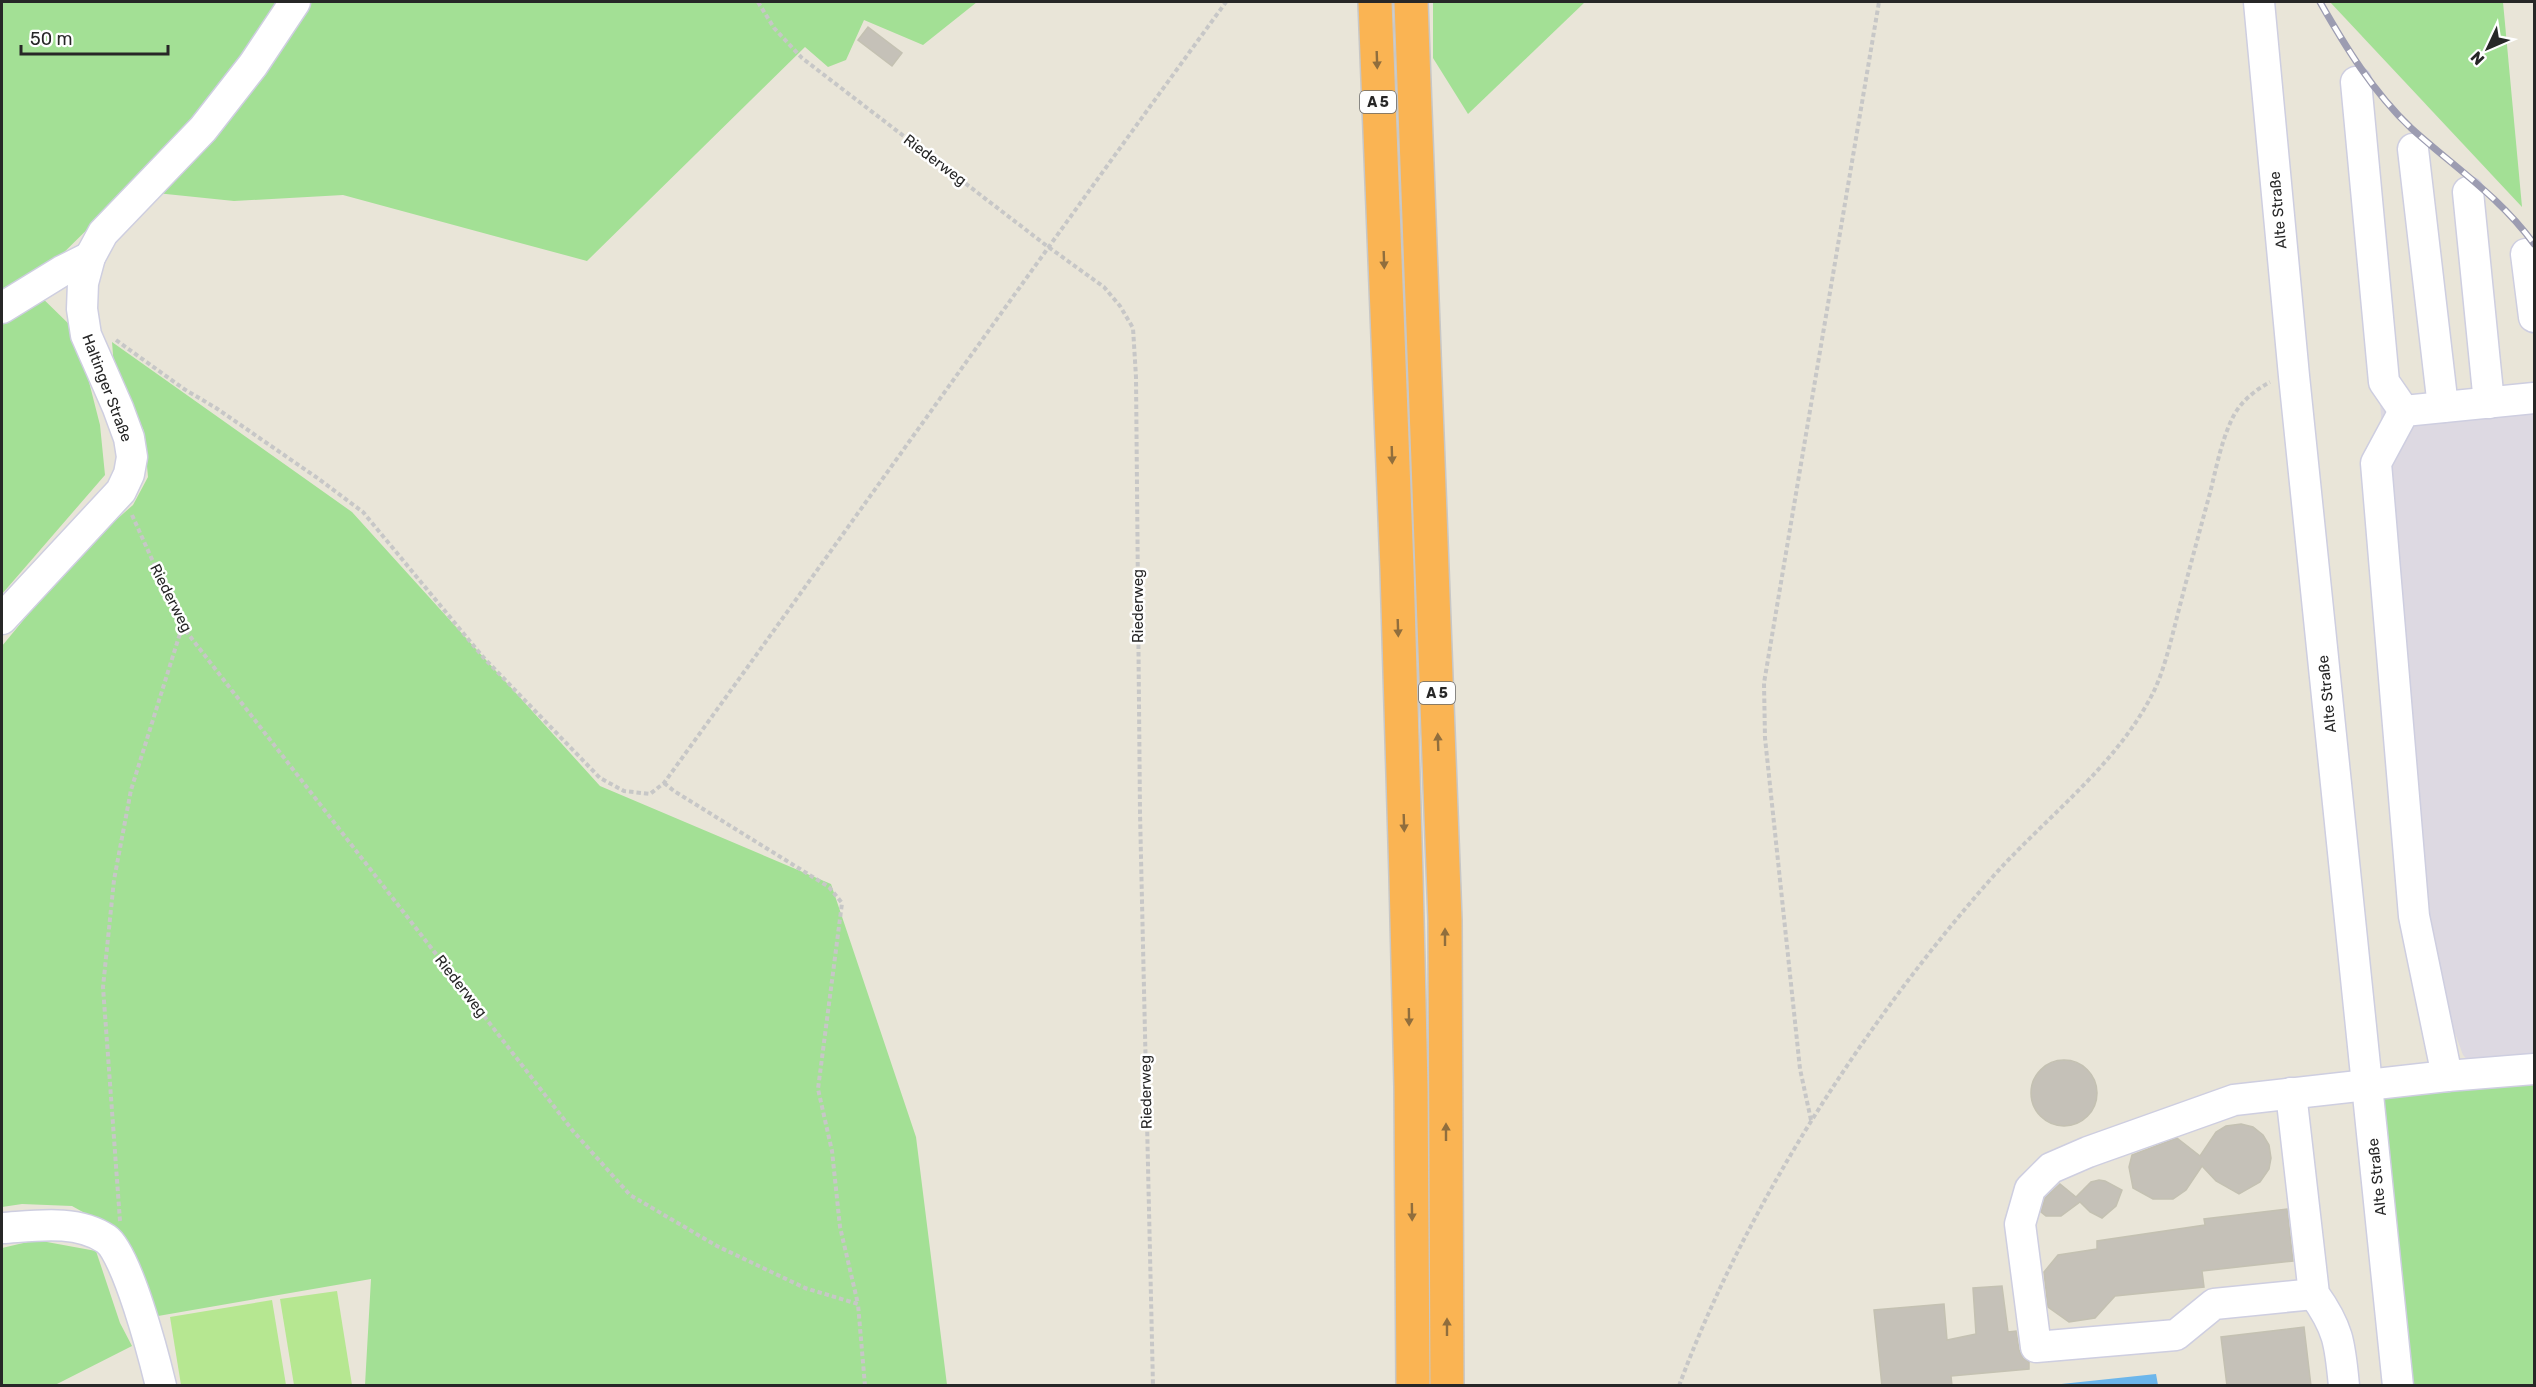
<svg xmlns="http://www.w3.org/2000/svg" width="2536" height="1387" font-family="Rubik,sans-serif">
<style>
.industrial{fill:#ddd9e2}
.green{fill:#a3e095}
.pitch{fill:#b6e791}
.water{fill:#6cb6eb}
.building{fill:#c5c1b8;stroke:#c4c1b2;stroke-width:1.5}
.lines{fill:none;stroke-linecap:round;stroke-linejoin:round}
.minor-casing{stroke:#cecee0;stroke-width:33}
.highway-casing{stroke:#c7c7c7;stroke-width:36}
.path{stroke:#c7c7c7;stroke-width:4;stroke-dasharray:4.5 3;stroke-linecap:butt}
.minor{stroke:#fff;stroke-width:30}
.highway{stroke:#fab453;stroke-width:33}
.rail-casing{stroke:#9c9cb1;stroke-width:7}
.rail{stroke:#fff;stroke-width:4.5;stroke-dasharray:14;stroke-linecap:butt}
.oneway{fill:#906e3d}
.labels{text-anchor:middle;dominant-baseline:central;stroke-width:5;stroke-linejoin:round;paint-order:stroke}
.shield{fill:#fff;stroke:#686868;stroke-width:1.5}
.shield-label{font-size:14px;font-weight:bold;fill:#272727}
.street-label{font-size:15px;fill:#272727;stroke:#fff}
</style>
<rect width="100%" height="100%" fill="#e9e5d8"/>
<path class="industrial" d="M2534,386V1058L2473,1066L2463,1055L2442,998L2418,907L2380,402Z"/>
<g class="green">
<path d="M2,2H977L923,45L864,20L846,60L828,67L805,47L587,261L343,195L234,201L127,190L30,286L76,331L100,425L105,475L2,594Z"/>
<path d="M1433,2H1585L1468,114L1433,58Z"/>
<path d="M2330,2H2503L2522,207Z"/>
<path d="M112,342L352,512L600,786L831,884L916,1137L947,1385H365L371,1279L158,1316L143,1273L119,1232L72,1206L22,1204L2,1207V646L49,589L108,527L133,505L148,477L144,431L114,367Z"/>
<path d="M2534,1080V1385H2412L2379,1096Z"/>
<path d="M36,1240L96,1251L120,1323L132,1346L55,1385H2V1248Z"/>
</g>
<g class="pitch">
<path d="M337,1291L352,1385H294L280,1299Z"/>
<path d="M272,1300L286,1385H181L170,1317Z"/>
</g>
<path class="water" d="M2156,1374L2158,1385H2052Z"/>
<g class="building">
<path d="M868,27L902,53L892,66L858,40Z"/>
<circle cx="2064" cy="1093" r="33"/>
<path d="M2241,1124L2253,1127L2263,1135L2269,1145L2271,1158L2269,1169L2260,1182L2239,1194L2216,1181L2202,1166L2186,1190L2173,1199H2153L2133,1188L2129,1167L2132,1155L2177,1138L2200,1156L2216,1132L2226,1126Z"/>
<path d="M2099,1180L2105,1181L2122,1190L2116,1206L2102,1218L2090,1212L2080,1202L2061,1216H2046L2041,1212L2045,1198L2060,1184L2076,1197L2091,1182Z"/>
<path d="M2287,1209L2293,1261L2202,1271L2204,1287L2115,1296L2095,1318L2069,1322L2048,1307L2044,1272L2058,1255L2097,1249V1241L2205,1225L2204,1219Z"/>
<path d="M2002,1286L2008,1332L2016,1331L2019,1350L2023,1358L2029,1362V1369L1951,1376L1952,1386H1882L1874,1310L1944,1304L1947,1340L1976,1334L1973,1288Z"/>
<path d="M2304,1327L2311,1386H2227L2221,1337Z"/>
</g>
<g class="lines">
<g class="minor-casing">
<g id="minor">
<path d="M2259,2L2294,376L2398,1386"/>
<path d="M2356,82L2384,382L2404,411"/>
<path d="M2413,149L2443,407"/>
<path d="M2468,192L2489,403"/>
<path d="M2526,254L2534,317"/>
<path d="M2,308L62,271L90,257"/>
<path d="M2,619L121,491L129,474L132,457L129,438L118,408L86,335L82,309L83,283L90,257L103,233L203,129L253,65L295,2"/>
<path d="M2447,1076L2414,916L2376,463L2404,411L2534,398"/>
<path d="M2291,1093L2314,1294C2339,1329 2340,1344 2344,1386"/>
<path d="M2,1228C35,1226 76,1219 106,1239C127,1253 154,1357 161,1386"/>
<path d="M2314,1294L2214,1304L2176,1335L2036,1347L2020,1224L2030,1189L2051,1168L2088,1152L2234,1100L2447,1076L2534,1069"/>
</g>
</g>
<g class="highway-casing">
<g id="highway">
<path d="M1375,2L1397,569L1406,877L1411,1087L1413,1386"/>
<path d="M1411,2L1445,920L1447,1386"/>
</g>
</g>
<g class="path">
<path d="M758,2L774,28L802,58L1047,246L1104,287L1120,306L1133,328L1136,377L1140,813L1153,1386"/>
<path d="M116,340L184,389L216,408L316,477L363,512L483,657L600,778L624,791L650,794L664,783C852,523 1037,261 1226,2"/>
<path d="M132,515L182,626L573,1131L630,1195L717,1246L805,1288L858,1304L865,1386"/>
<path d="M664,783L674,791L829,887L842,903L818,1089L832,1151L840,1227L858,1304"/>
<path d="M1811,1120L1800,1069L1765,738L1764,683L1879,2"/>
<path d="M120,1221L103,987L114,880L131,790L182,627"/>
<path d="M1679,1386C1745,1207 1864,1024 1989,881C2043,819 2115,768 2153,693C2163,673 2169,648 2175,625C2186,581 2198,537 2210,493C2216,469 2221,442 2232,419C2239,403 2255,390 2270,382"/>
</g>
<use href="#minor" class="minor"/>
<use href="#highway" class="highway"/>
<g class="rail-casing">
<path id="rail" d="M2320,2C2345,46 2373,92 2411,128C2454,167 2499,196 2534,244"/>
</g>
<use href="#rail" class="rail"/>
</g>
<defs><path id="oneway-solid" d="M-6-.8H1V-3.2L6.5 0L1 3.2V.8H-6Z" transform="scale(1.5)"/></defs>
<g class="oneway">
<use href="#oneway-solid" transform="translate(1377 60) rotate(88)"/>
<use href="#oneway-solid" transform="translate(1384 260) rotate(88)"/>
<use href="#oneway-solid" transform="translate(1392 455) rotate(88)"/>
<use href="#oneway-solid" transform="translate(1398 628) rotate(88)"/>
<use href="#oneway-solid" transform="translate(1438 742) rotate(-92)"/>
<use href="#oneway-solid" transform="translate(1404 823) rotate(88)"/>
<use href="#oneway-solid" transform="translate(1445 937) rotate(-90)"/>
<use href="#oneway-solid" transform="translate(1409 1017) rotate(89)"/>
<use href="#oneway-solid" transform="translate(1446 1132) rotate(-90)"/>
<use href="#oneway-solid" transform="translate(1412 1212) rotate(89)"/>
<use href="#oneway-solid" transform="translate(1447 1327) rotate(-90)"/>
</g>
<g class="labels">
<g class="shield">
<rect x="1360" y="91" width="36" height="22" rx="4.5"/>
<rect x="1419" y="682" width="36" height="22" rx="4.5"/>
</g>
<g class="shield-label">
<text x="1378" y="102">A 5</text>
<text x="1437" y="693">A 5</text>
</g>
<g class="street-label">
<text transform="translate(935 160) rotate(37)">Riederweg</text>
<text transform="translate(2278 210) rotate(-95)">Alte Straße</text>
<text transform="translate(107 388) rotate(69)">Haltinger Straße</text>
<text transform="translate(171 598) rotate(63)">Riederweg</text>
<text transform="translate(1138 606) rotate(-90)">Riederweg</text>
<text transform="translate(2327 694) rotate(-96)">Alte Straße</text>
<text transform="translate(461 986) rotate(52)">Riederweg</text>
<text transform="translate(1146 1092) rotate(-91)">Riederweg</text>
<text transform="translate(2377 1177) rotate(-96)">Alte Straße</text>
</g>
</g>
<rect width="2536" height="1387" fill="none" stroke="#272727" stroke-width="6"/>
<g transform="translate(2488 48) rotate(226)" stroke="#ffffff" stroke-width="4.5" paint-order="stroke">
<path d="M0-4.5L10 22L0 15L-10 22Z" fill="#272727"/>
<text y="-9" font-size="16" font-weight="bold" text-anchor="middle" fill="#272727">N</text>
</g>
<path d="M21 45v9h147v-9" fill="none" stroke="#272727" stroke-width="3"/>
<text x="30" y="45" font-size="18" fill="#272727" stroke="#ffffff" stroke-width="4.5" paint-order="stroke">50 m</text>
</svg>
